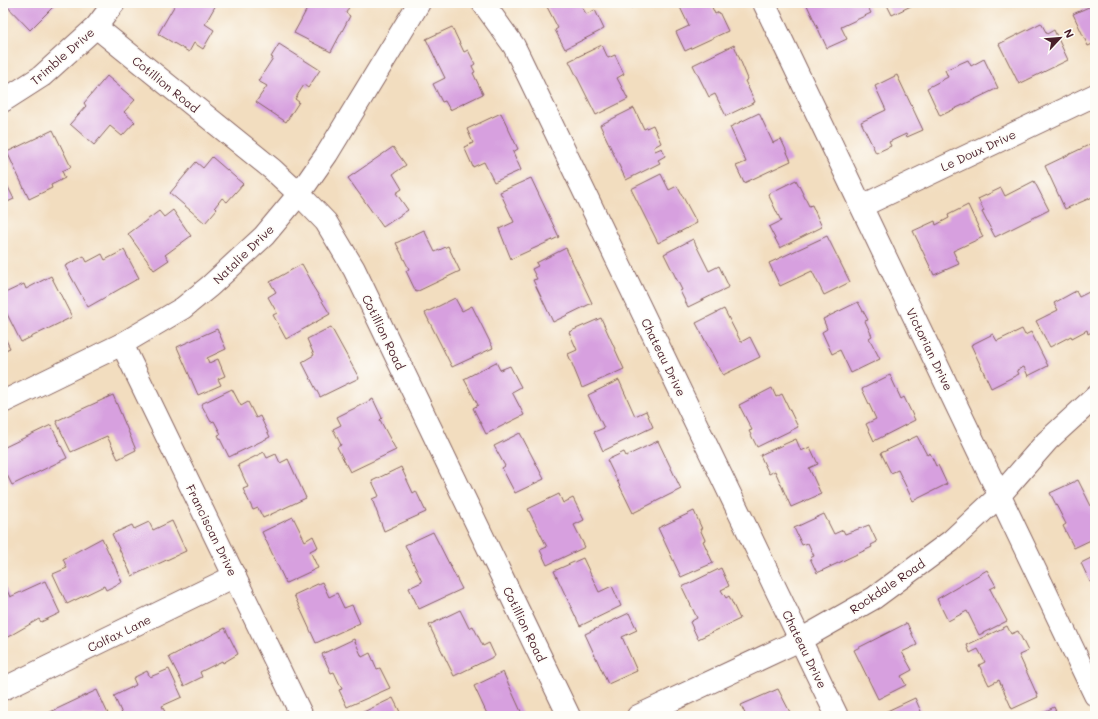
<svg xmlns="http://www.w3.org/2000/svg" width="1098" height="719" font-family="Mali,sans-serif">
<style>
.building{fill:#d7a0df}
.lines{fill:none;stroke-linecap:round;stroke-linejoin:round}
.minor-casing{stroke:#85625f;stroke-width:24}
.minor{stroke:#fff;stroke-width:22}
.labels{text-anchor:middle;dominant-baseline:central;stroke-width:3.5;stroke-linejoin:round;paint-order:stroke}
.street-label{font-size:12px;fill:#4a1f2b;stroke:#fdfcf7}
</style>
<rect width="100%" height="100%" fill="#fdfcf7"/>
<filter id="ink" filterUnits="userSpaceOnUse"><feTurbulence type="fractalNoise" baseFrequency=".025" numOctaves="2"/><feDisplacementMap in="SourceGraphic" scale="8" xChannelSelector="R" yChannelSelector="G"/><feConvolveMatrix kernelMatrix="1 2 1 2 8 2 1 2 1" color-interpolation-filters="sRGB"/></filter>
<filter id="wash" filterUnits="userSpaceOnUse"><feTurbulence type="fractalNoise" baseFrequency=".012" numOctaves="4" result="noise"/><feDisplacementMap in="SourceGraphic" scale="16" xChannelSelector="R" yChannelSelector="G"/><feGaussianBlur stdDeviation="0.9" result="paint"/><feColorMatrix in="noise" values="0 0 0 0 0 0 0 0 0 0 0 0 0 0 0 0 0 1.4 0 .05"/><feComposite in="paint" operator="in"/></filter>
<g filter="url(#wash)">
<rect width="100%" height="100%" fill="#f2ddbf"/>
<g id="blocks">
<g class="building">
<path d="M4,3H57L30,30Z"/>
<path d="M176,3H217L205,24L214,30L203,49L194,43L189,52L158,34Z"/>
<path d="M299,3H351L346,13L350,16L331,52L294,33L307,9L298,5Z"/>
<path d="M545,3H580L586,14L595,10L604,29L565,49L555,30L558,28Z"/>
<path d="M629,3H642L631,8Z"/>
<path d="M678,3H710L715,14L719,12L728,31L685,51L676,32L689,26Z"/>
<path d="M806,3H866L871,13L841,27L847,39L827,48Z"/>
<path d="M886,3H912L913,5L892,15Z"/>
<path d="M1090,3H1095V43L1088,46L1073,14L1091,6Z"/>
<path d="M1041,23L1047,34L1054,30L1068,60L1019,84L999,44Z"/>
<path d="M452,27L464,52L468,50L475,64L472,66L475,72L473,73L483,94L450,110L445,101L442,102L433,84L445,78L426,39Z"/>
<path d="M279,44L320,70L308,88L304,85L295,99L299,102L286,122L256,102L267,86L258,81L273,58L271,57Z"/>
<path d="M602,45L608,58L615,55L624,74L617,78L628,99L596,115L569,61Z"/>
<path d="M734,45L748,79L745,81L755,102L726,116L715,94L709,97L693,65Z"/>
<path d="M984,59L998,88L940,116L927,88L948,77L945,70L968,60L971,66Z"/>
<path d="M897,75L923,130L907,137L906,134L889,142L891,146L876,153L861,122L886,110L875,86Z"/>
<path d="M107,76L135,100L124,112L135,122L122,136L110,126L94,145L70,124L86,106L84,103Z"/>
<path d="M634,108L644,129L653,125L661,143L654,147L655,151L662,148L665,156L658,160L660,163L626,180L600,125Z"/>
<path d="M501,113L518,149L513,152L521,170L494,182L484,162L473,167L464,147L473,143L467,129Z"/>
<path d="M759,113L773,143L781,139L791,161L744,183L736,166L746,162L730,127Z"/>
<path d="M53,130L71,167L62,171L65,178L51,185L52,188L29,199L7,152Z"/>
<path d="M1093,143L1095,147V196L1065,209L1045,166Z"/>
<path d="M393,147L406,165L393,174L402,189L396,193L408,210L383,227L348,178Z"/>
<path d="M212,157L243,184L227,202L222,198L215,207L217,209L205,223L170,193L196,162L203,168Z"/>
<path d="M661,174L669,190L677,186L697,223L658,243L631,189Z"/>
<path d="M3,177L14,199L3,204Z"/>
<path d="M531,178L559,237L511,259L499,229L514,222L500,192Z"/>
<path d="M796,180L809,206L812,205L822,227L780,248L769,227L781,221L768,194Z"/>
<path d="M1034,181L1049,210L995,237L982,212L984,211L978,199L1001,188L1005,196Z"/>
<path d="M968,205L983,237L953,251L959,264L934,275L913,231L935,221L936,225L949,218L948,215Z"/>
<path d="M173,210L191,236L165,255L169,260L154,270L128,234L159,211L164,217Z"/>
<path d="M424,230L435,252L448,246L460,271L416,292L406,271L409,269L396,243Z"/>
<path d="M827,236L850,282L824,295L812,271L780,286L769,263Z"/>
<path d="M693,239L709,271L719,266L729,287L688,307L680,291L682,290L664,254Z"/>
<path d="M566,248L592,303L553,322L533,280L537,279L532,269L538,266L536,263Z"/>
<path d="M124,250L139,278L88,307L65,266L84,256L87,262L102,254L105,260Z"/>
<path d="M302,264L313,284L312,285L330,314L286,339L273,315L277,313L268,297L276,292L270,282Z"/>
<path d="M51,276L72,317L21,342L3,306V294L24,284L26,289Z"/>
<path d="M1076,291L1079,297L1089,292L1095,303V330L1088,334L1087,330L1072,338L1071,336L1050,347L1036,321L1058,310L1054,303Z"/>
<path d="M455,298L462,311L472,306L493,348L452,367L425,313Z"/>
<path d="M858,302L868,320L865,321L872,336L869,338L880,359L851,373L840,350L832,354L822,332L827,329L823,319Z"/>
<path d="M724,309L741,342L750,337L760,357L723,375L696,323Z"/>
<path d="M601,318L624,369L582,388L568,354L577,350L569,332Z"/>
<path d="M331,327L359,378L320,397L302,362L314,355L307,339Z"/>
<path d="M217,329L226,349L207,358L209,363L218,359L225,376L218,379L221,385L198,395L177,347Z"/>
<path d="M1022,329L1025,335L1031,332L1048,366L1028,376L1024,367L1017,370L1019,374L991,388L971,345L993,334L997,341Z"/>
<path d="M3,334L10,348L3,351Z"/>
<path d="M496,362L500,370L510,366L521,387L512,392L524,415L486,434L473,408L478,405L464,379Z"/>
<path d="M890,375L901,399L904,397L915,420L874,441L866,424L876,419L862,389Z"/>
<path d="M619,380L635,416L646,411L653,427L603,451L594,432L604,428L588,395Z"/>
<path d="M772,388L776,397L782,394L798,427L757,447L749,431L752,430L739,405Z"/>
<path d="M232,389L241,406L248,402L256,418L260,416L270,437L229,457L218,435L221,434L214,421L211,422L201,404Z"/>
<path d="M113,395L136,450L118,459L107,436L71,452L56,421Z"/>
<path d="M373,399L382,418L380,420L396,450L350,472L337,447L341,445L333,429L341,425L337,417Z"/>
<path d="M51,425L67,458L12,485L3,467V448Z"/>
<path d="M520,433L544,479L515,493L502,468L505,466L494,446Z"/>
<path d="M917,436L927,455L930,453L936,466L938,465L947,484L913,501L898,470L891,473L881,453Z"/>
<path d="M796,439L801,451L810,447L818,464L809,468L821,494L791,507L775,471L769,474L760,455Z"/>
<path d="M658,441L681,489L633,513L607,460L624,452L626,456Z"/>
<path d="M264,452L267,458L276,454L280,463L288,459L306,498L263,518L258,508L253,510L243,489L248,487L238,465Z"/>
<path d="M401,467L413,493L416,491L426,512L384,531L372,499L379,496L372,481Z"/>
<path d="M1078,480L1095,514V538L1074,548L1063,526L1066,524L1050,493Z"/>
<path d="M559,494L563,503L573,498L584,520L574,525L585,547L547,565L540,550L547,547L528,509Z"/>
<path d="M694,511L702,529H700L705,540L703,541L713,563L681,577L658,528Z"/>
<path d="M824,514L834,534L843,530L845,534L869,525L877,542L871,545L872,547L817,573L810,558L814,556L808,543L802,545L794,528Z"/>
<path d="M293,517L305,541L313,536L318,547L310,551L318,568L286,583L262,532Z"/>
<path d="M172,521L186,551L132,576L112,534L132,525L134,529L149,522L153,530Z"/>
<path d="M433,532L462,589L419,609L409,588L422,582L405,545Z"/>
<path d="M102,538L122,582L106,590L104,586L67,604L53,574L67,568L63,559Z"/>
<path d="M1095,556V586L1093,581L1090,582L1081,563Z"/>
<path d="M583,558L599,592L612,586L621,606L580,626L554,571Z"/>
<path d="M721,568L729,586L721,590L726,598L729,596L740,619L698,639L690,622L697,618L682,587Z"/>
<path d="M987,570L996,586L990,589L1007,621L979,635L967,611L948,621L937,599Z"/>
<path d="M45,581L60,613L41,622L39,619L6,638L3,632V587L5,586L10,597Z"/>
<path d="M322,582L329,597L337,593L344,608L352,605L360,623L316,643L294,595Z"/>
<path d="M460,610L469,628L473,626L483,646L489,643L495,656L454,676L429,625Z"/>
<path d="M629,613L637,630L622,637L637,671L608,684L585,634Z"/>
<path d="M907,623L917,645L902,652L912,670L901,676L906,685L878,699L854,650Z"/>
<path d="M1007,626L1011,634L1018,631L1028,651L1019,655L1038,697L1012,709L999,680L989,685L979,665L985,662L978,649L970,653L967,645Z"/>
<path d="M225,628L238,654L223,663L222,661L200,672L202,677L184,686L169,657Z"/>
<path d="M354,639L362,657L370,653L377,669L380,668L390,688L347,707L339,690L342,689L334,672L331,673L322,654Z"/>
<path d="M169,669L182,697L162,706L167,716H123L114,696L136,685L133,678L147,671L150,677Z"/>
<path d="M503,672L523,716H488L474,686Z"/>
<path d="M778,689L792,716H746L741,705Z"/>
<path d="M97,690L109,716H42Z"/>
<path d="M393,698L402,716H355Z"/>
<path d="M915,698L923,716H887L885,712Z"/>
<path d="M1054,707L1058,716H1036Z"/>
</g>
</g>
</g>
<g filter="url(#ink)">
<use href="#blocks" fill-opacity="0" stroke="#85625f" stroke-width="1"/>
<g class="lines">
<g class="minor-casing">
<g id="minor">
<path d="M483,3L514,46L837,716"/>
<path d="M764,3L1095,695"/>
<path d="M96,27L272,169L299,194L326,222L354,269L569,716"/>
<path d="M3,101L42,76L96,27L114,3"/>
<path d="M862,206L1095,95"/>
<path d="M122,344L302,716"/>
<path d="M3,402L122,344L183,308L210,286L264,236L299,194L327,154L419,3"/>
<path d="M3,689L235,576"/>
<path d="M638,716L800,640L874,598L951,541L1000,495L1047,441L1095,397"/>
</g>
</g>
<use href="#minor" class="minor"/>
</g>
</g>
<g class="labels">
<g class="street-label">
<text transform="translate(62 56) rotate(-41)">Trimble Drive</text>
<text transform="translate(166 84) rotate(39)">Cotillion Road</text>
<text transform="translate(978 150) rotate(-25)">Le Doux Drive</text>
<text transform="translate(243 254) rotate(-44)">Natalie Drive</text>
<text transform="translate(384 332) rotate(64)">Cotillion Road</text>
<text transform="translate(930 349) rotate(64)">Victorian Drive</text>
<text transform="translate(664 357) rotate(64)">Chateau Drive</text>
<text transform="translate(212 530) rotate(64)">Franciscan Drive</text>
<text transform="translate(887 586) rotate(-34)">Rockdale Road</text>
<text transform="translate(525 624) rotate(64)">Cotillion Road</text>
<text transform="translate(119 633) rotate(-26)">Colfax Lane</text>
<text transform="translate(805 649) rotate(64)">Chateau Drive</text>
</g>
</g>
<rect width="1098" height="719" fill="none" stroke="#fdfcf7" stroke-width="16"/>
<g transform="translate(1060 38) rotate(64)" stroke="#fdfcf7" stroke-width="3" paint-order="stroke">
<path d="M0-3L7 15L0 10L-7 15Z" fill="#4a1f2b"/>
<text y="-6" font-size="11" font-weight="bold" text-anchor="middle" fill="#4a1f2b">N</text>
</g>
</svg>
